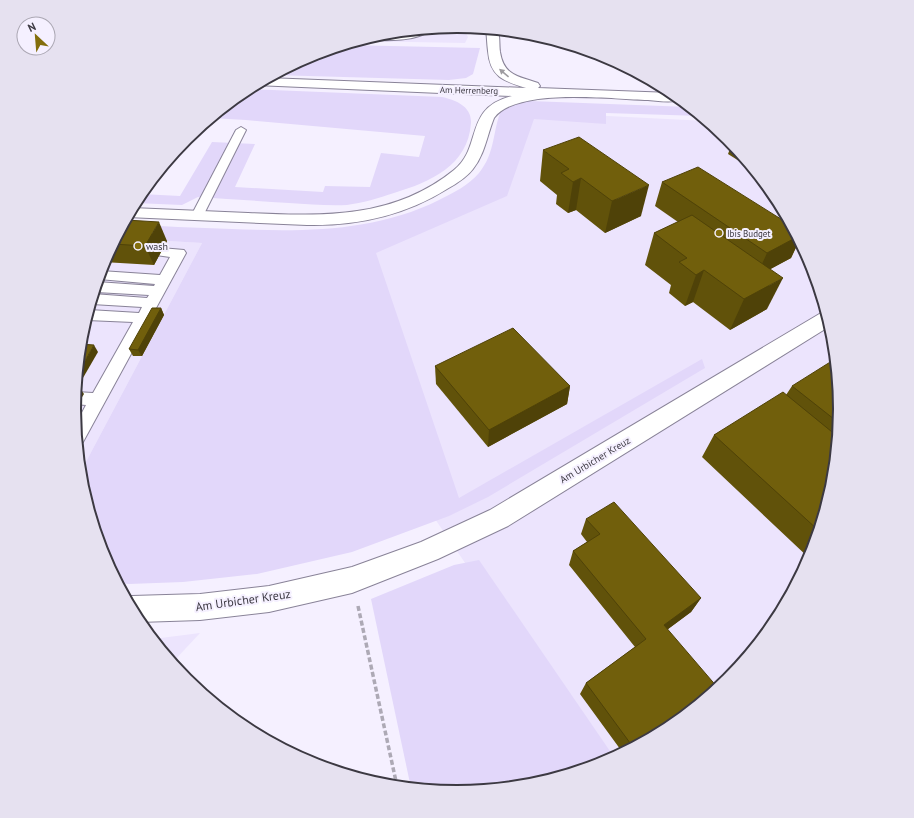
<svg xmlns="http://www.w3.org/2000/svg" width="914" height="818" font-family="'PT Sans',sans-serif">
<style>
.built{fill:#ece4fd}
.green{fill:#e2d7fa}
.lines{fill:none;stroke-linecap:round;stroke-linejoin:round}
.lane-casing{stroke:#898398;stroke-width:2}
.street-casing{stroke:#898398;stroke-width:2}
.secondary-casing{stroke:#898398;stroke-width:2}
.path{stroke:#ada9b5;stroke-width:3.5;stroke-dasharray:5 2.5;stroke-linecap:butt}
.lane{fill:#fff;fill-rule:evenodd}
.street{fill:#fff;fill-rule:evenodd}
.secondary{fill:#fff;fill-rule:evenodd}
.wall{fill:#61520a}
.shaded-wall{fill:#4f4208}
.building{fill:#715f0c;stroke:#4f4208}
.oneway{fill:#9e9ca0}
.poi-dot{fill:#836e0c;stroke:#f5f0ff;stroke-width:1.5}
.labels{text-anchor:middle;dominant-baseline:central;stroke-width:4;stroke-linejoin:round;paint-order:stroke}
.far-street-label{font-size:9px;fill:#3c3942;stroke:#f5f0ff}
.far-poi-label{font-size:9px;fill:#3c3942;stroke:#f5f0ff;text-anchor:start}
.poi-label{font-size:10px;fill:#3c3942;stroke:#f5f0ff;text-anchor:start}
.street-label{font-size:10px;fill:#3c3942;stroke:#f5f0ff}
.near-street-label{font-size:12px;fill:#3c3942;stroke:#f5f0ff}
.rim{fill:none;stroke:#3c3942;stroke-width:2}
</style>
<rect width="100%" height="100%" fill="#f5f0ff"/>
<g class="built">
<path d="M457,26H462L468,37L465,43L356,41L383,33Z"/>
<path d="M528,112L707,121L728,138L776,196L811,263L833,335L840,409L811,556L775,622L728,680L670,728L602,763L422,500L353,246L489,189Z"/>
<path d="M116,238L202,243L80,473L74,409L81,334L103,262Z"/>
<path d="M200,633L172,663L153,639Z"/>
</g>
<g class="green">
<path d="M345,45L480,48L473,74L466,78L449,80L273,75L311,55Z"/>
<path d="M246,89L442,97C455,100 472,106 471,123C468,166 430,182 394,193C379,198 362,203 347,205C328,206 308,204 289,203C258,201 228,199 198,197L182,205L135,203L141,194L180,196L212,142L255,144L235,187L323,192L325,186L370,187L381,153L419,157L425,136L246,120L210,118Z"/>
<path d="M530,101L689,107L701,116L606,113V124L534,119L507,196L376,253L459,498L702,359L705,368L488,497L449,516L352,552L257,574L183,582L129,584L118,583L103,555L81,484L80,473L202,243L116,238L124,224C160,226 196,228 232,229C303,232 375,232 439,200C453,193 469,185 479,173C496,152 492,131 502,108L518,102Z"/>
<path d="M479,560L614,757L603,763L531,785L457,792L411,788L371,599L454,565Z"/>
</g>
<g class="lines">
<g class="lane-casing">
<g id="lane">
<path d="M430,29C423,41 381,42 369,38L381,34H400Z"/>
<path d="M241,127L246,130L203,216L201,219H193L191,216L236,130Z"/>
<path d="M161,248L184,250L186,253L83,442L77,444L76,424L86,405L74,404L76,392L93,393L133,322L87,320H86L89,310L139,313L142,307L92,304L91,303L93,294L147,298L149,295L96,292L94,291L97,282L154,286L155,284L99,279L101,271L160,275L170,257L156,255L154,252L156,249Z"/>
</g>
</g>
<g class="street-casing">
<path id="street" d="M826,312L830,326L508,526L438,559L352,593L269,612L200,620L139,622L126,598L132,596L200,594L269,586L352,567L421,542L490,510L821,313Z"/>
</g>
<g class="secondary-casing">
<path id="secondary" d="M486,29L498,30C500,37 499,45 500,52C504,76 518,76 538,83L540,86L538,88L672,93L681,100C671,103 659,101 648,100C612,99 516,87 494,118C487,135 485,154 473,169C467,177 456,184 447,189C404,216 356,226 307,225L127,217L132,208C171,210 209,211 248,213C321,216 392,220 454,170C483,147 463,108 512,96L255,85L267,78L526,88C504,81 490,77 488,51C487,44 487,36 486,29Z"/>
</g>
<path class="path" d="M358,606L397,786"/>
<use href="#lane" class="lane"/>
<use href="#street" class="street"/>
<use href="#secondary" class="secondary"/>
</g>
<g class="wall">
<path d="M732,143L755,171L728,154Z"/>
<path d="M543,150L641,216L605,233L576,210L568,213L556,204L557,195L540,181Z"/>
<path d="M662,182L792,226L799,241L791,258L770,269L767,309L730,330L693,302L685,306L669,293L671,285L645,265L654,233L678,222L655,206Z"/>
<path d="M126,220L167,241L154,265L103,262Z"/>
<path d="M161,308L164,315L142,356H133L129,349Z"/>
<path d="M435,366L570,386L567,404L488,447L436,384Z"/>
<path d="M792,386L840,409L833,484L811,556L809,558L702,457L714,435L786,395Z"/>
<path d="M586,519L701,598L691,612L668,629L670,728L623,753L580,694L586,683L635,647L569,565L573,551L587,542L581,534Z"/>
</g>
<g class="shaded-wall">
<path d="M581,178L576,210L568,213L573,182Z"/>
<path d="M649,185L641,216L605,233L612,201Z"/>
<path d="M159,222L167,241L154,265L145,246Z"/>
<path d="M797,237L799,241L791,258L756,277L767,253Z"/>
<path d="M704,270L693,302L685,306L696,275Z"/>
<path d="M783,278L767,309L730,330L744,299Z"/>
<path d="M161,308L164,315L142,356L138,350Z"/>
<path d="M94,345L98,352L76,390L78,373Z"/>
<path d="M570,386L567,404L488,447L489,430Z"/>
<path d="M79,387L84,394L74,410L76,394Z"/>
<path d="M701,598L691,612L656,638L664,625Z"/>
</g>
<g class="building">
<path d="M579,137L649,185L612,201L581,178L573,182L561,173L569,169L543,150Z"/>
<path d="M698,167L792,226L797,237L767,253L662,182Z"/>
<path d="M692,215L783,278L744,299L704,270L696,275L679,262L687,258L654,233Z"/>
<path d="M126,220L159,222L145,246L113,244Z"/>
<path d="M152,308H161L138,350L129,349Z"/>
<path d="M513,328L570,386L489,430L435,366Z"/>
<path d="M80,344L94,345L78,373Z"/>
<path d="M835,359L840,409L839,423L792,386Z"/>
<path d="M76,387H79L76,394Z"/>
<path d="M783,392L837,436L833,484L818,530L714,435Z"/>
<path d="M614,502L701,598L664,625L718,688L670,728L633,747L586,683L646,639L573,551L600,534L586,519Z"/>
</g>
<defs><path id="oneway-solid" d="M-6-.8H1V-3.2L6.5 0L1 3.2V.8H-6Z"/></defs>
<use class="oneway" href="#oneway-solid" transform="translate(504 73) rotate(-140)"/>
<g class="poi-dot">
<circle cx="719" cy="233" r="4"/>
<circle cx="138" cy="246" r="4"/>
</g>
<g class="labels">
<g class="far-street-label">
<text transform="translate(469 90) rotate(1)">Am Herrenberg</text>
</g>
<g class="far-poi-label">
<text x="727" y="233">Ibis Budget</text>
</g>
<g class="poi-label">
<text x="146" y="246">wash</text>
</g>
<g class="street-label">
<text transform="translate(595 460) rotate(-31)">Am Urbicher Kreuz</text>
</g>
<g class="near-street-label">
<text transform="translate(243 600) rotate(-8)">Am Urbicher Kreuz</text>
</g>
</g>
<path d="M0 0H914V818H0ZM81 409a376 376 0 1 1 752 0a376 376 0 1 1-752 0Z" fill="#e6e1f0" fill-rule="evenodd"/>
<path class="rim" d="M81 409a376 376 0 1 1 752 0a376 376 0 1 1-752 0Z"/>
<g transform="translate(36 36) rotate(334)"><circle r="19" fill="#f5f0ff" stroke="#aba7b3"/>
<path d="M0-3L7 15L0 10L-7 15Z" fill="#836e0c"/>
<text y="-6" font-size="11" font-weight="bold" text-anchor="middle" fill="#3c3942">N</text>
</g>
</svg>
